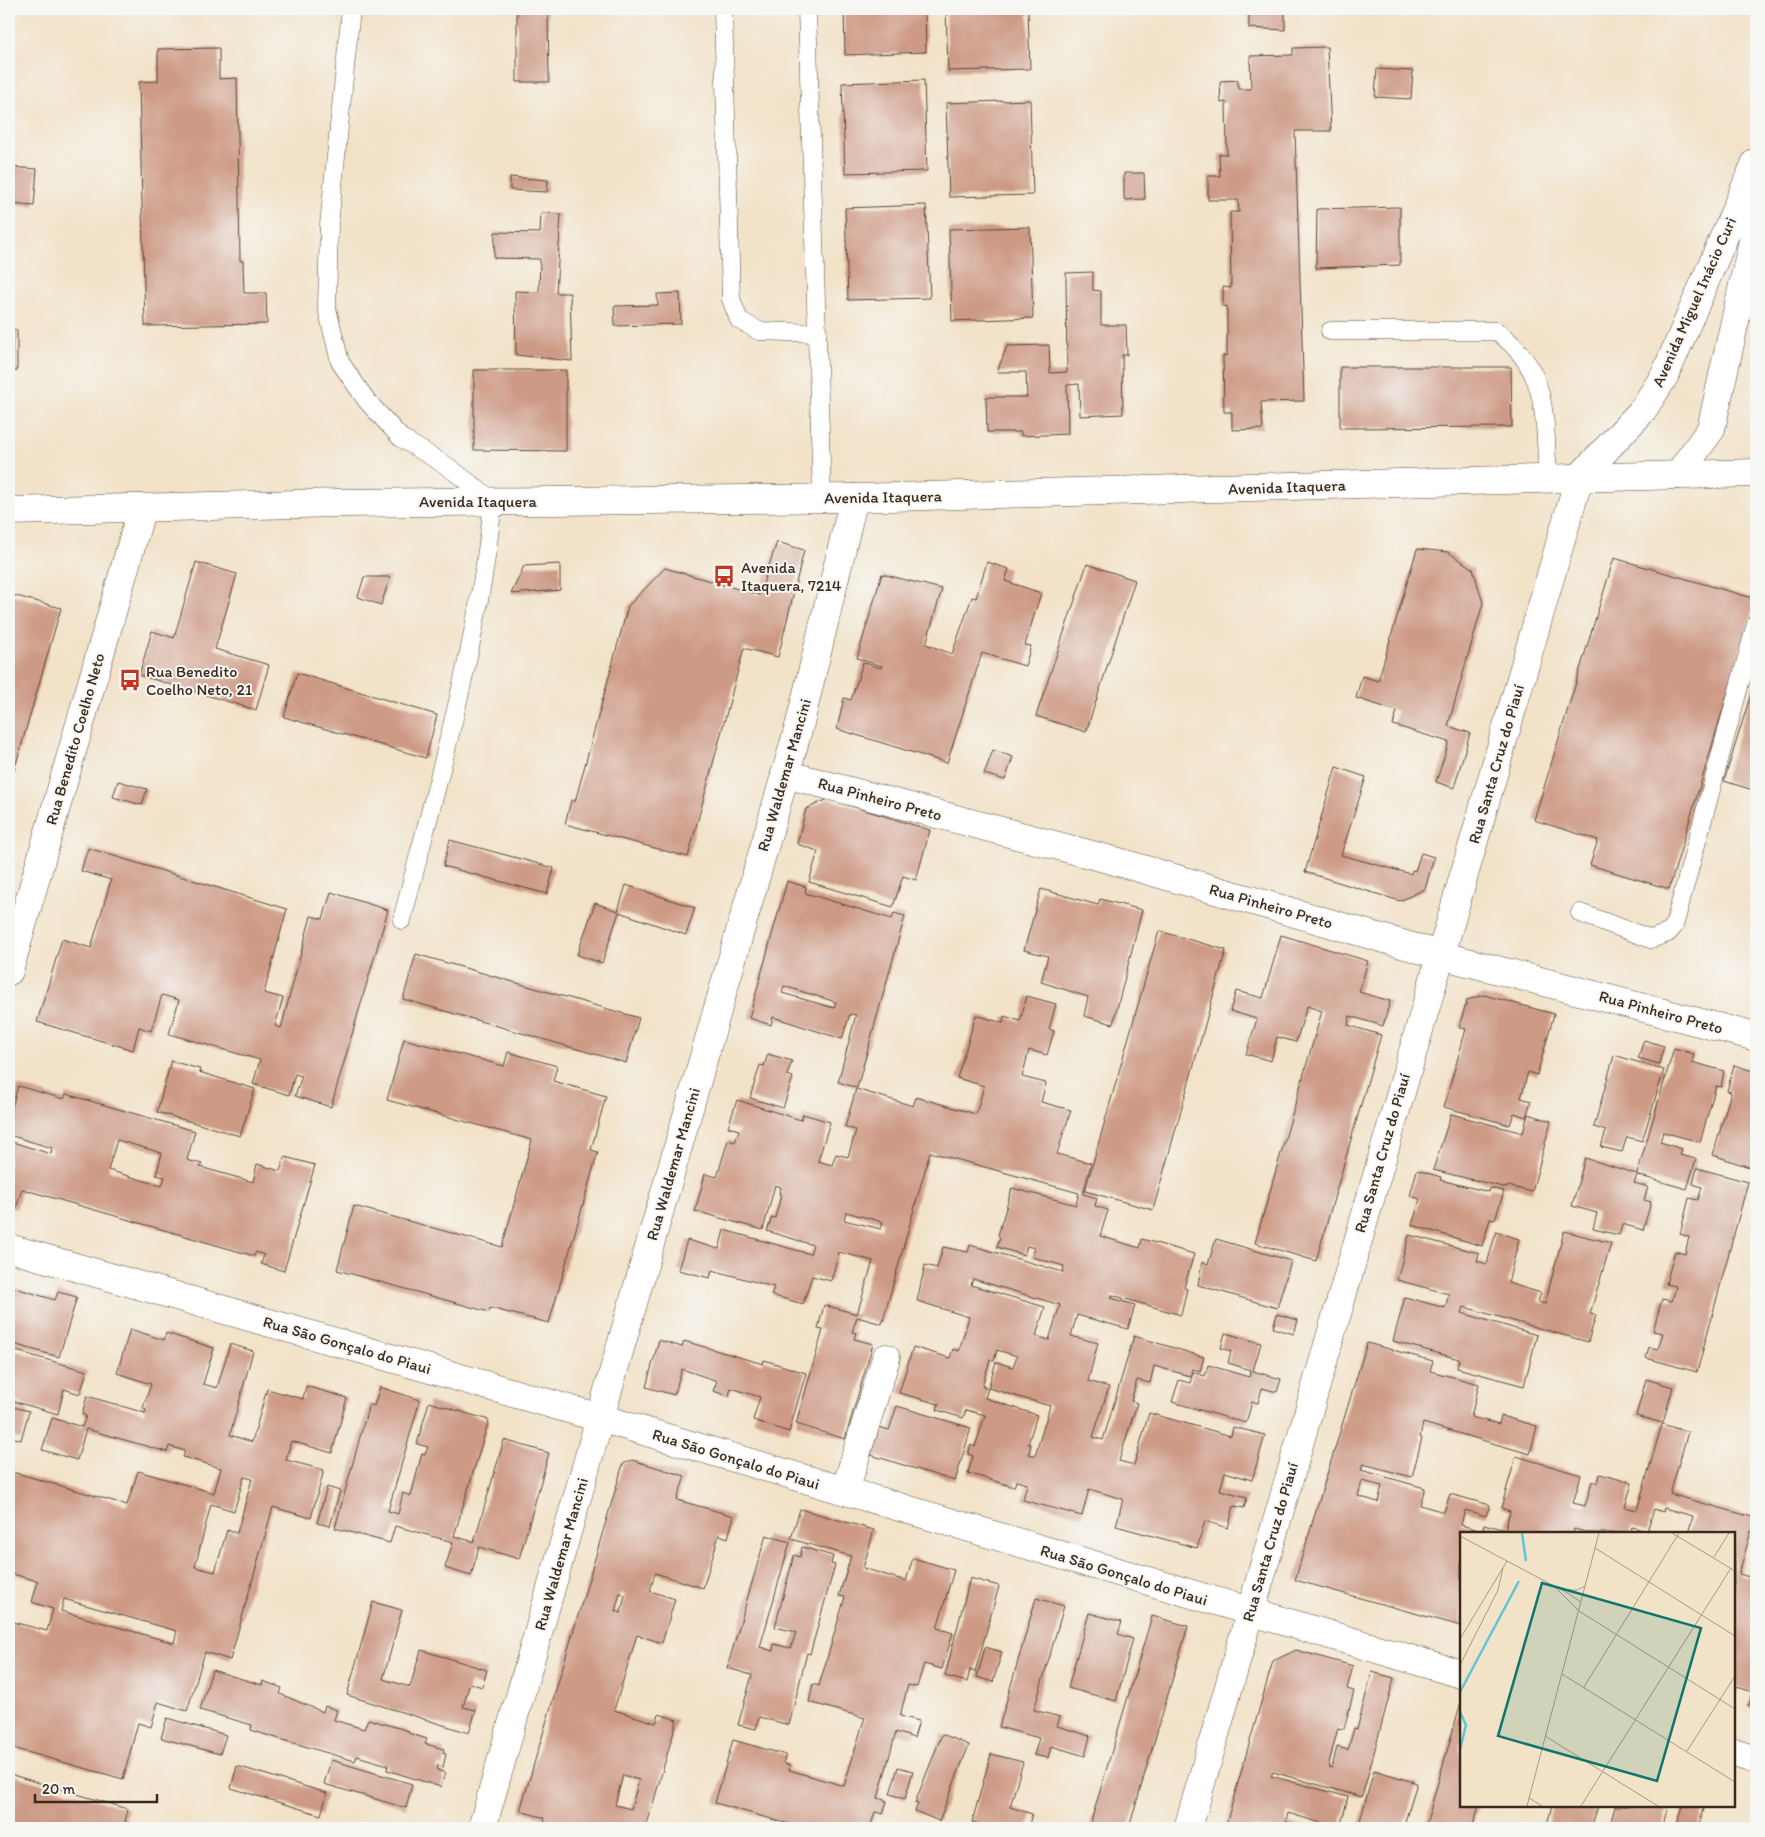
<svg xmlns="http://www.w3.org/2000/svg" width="1765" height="1837" font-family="Itim,sans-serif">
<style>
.building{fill:#cd9a85;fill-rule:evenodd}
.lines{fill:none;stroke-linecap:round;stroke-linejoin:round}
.service-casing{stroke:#564638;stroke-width:19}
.minor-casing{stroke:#564638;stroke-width:29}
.tertiary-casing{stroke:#564638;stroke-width:29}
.primary-casing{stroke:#564638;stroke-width:29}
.service{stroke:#fff;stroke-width:18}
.minor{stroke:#fff;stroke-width:28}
.tertiary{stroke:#fff;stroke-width:28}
.primary{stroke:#fff;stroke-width:28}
.labels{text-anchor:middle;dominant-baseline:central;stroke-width:4;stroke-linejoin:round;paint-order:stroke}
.street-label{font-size:16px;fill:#3b2a1e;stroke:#f6f6f2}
.poi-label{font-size:16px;fill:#3b2a1e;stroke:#f6f6f2;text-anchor:start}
.inset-river{fill:none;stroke:#5ec6da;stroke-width:2.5}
.inset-road{fill:none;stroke:#a99884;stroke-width:1}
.view{fill:#0f766e;fill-opacity:0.15;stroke:#0f766e;stroke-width:2.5}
.inset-edge{fill:none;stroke:#3b2a1e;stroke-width:2.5}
</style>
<rect width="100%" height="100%" fill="#f6f6f2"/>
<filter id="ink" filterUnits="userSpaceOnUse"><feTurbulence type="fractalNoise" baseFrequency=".02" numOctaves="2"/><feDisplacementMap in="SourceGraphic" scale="10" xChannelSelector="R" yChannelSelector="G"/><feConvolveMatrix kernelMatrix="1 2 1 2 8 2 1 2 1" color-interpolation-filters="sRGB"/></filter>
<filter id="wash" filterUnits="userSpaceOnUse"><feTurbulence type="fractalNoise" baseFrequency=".0096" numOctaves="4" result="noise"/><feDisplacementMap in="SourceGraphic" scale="20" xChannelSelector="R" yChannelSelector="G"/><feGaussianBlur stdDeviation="1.12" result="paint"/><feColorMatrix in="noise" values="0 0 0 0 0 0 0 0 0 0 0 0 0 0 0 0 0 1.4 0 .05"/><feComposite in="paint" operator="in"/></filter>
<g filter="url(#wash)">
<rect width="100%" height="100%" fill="#f2e2c8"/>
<g id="blocks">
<g class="building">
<path d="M517,9H548L549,82H517Z"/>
<path d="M844,9H925L926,52L845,55Z"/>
<path d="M946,9H1028L1030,69L948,71Z"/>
<path d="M1236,9H1285V30L1249,28V12H1236Z"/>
<path d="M1327,47L1331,131H1295L1304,401L1261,402L1263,429L1232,430V412H1224L1223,356L1227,355V306L1223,307V287L1231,288L1230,212H1239L1238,200H1208V176H1220L1219,154H1227L1226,102L1221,103L1220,81L1238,80V89H1251L1250,56L1293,55V48Z"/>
<path d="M219,48V79L237,78L240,261H243L244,293H266L267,324L145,326L139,82L158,81V49Z"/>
<path d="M1377,69L1413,71L1411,99L1375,97Z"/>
<path d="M924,80L927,171L845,173L842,83Z"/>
<path d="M1030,100L1033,195L949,197L946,103Z"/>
<path d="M9,167L37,169L34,206L9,204Z"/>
<path d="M1124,173H1144L1145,199L1124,200Z"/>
<path d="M510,177L548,180L547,192L510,190Z"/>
<path d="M926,205L930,298L848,300L845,208Z"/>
<path d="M1400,207V265L1316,268L1317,209Z"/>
<path d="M541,213L561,214L556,293H570L572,361L516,355L515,291L539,292L540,259L494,258L495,232L540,233Z"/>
<path d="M1030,227L1033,318L952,321L949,229Z"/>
<path d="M1093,272V290L1101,291V325H1126L1127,355H1122L1123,414L1080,416L1079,384L1067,385L1068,434L1021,436V432H987L986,397H1027L1026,372H997L1007,346L1049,345L1050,373L1067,372L1066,273Z"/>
<path d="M680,293L681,324L615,326L614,306L658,305L657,294Z"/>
<rect x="9" y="330" width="8" height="41"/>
<path d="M1340,367H1511L1512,427L1340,428Z"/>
<path d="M474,370H566V451L474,450Z"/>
<path d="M777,542L804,550L778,657L744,648L688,857L565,824L571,800L575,802L628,606L665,568L759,595Z"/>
<path d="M1417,549L1448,552L1473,569L1483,603L1448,726L1470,733L1454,788L1436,782L1449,742L1393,725L1397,711L1356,698L1362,676L1378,681Z"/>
<path d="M1614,558L1756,599L1669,889L1590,865L1598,840L1534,820Z"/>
<path d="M196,562L237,574L215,649L269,665L256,710L139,675L152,631L174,638Z"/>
<path d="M987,562L1009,569L1005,581L1041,593L1025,645L1031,646L1025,666L982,653L947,763L837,729L844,698L851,700L863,662L881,668L882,666L857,658L882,574L942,589L926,644L952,654L972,597L976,598Z"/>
<path d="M560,564V590L511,594L524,566Z"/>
<path d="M1087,564L1135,580L1086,732L1036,716Z"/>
<path d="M364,577H390L381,605L358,597Z"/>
<path d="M9,594L61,608L9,788Z"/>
<path d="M297,673L437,715L426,758L284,717Z"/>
<path d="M1756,678V791L1724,781Z"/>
<path d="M993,750L1013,757L1005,780L984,774Z"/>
<path d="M1336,767L1366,777L1341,855L1411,874L1412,870L1415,871L1421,853L1434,857L1425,889L1400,901L1305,872Z"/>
<path d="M118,781L147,789L142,805L113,797Z"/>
<path d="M828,799L930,830L916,880L903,876L893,907L809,882L818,851L797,844L806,809Z"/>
<path d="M450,840L554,868L547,894L443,866Z"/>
<path d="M88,848L287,909L264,993L283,998L275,1026L281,1028L311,916L323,919L331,892L388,910L331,1107L295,1096L302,1076L295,1074L289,1095L253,1084L260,1060L169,1034L179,1000L162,995L151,1031L139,1027L133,1050L37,1022L62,939L91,948L111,880L81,871Z"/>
<path d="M787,881L806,887L805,893L892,919L894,913L905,916L857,1088L838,1082L856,1015L850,1014L842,1039L773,1017L771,1025L749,1018ZM784,986L836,1002L834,1008L782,993Z"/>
<path d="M626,885L695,908L686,935L619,912L602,963L577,955L595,903L618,911Z"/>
<path d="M1041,889L1098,905L1100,899L1142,910L1113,1024L1084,1016L1088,997L1041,982L1048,956L1024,950Z"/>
<path d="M1159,931L1226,950L1153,1210L1085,1191Z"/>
<path d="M1281,935L1368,961L1359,992L1390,1001L1383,1026L1350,1016L1348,1025L1381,1035L1316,1261L1255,1243L1322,1011L1307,1006L1296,1042L1277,1037L1271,1061L1246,1054L1257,1019L1230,1011L1236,991L1263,998Z"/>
<path d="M416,954L639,1018L626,1063L403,999Z"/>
<path d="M1484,995L1554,1014L1537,1075L1528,1072L1521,1098L1531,1101L1526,1117L1514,1113L1510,1125L1444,1107L1466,1029L1459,1027L1467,1000Z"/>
<path d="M1027,996L1056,1004L1049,1029L1054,1031L1047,1055L1029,1050L1022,1077L1046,1083L1041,1102L1071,1110L1057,1154L1091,1163L1083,1194L1097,1198L1095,1206L1108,1210L1100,1236L1140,1248L1142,1239L1194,1254L1184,1288L1187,1289L1181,1315L1112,1295L1111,1298L1135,1305L1128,1329L1077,1315L1071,1336L1098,1343L1088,1381L1109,1387L1093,1437L1103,1440L1134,1336L1204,1357L1200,1371L1192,1369L1190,1376L1154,1366L1150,1383L1137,1380L1131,1401L1137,1403L1119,1461L1134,1465L1149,1413L1231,1436L1233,1427L1265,1435L1252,1480L1225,1472L1220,1490L1247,1497L1244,1508L1234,1506L1228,1528L1205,1521L1197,1548L1116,1526L1123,1499L1089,1489L1082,1516L1023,1500L1027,1484L1016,1481L1014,1487L968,1473L973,1456L968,1454L971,1445L975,1447L985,1415L966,1410L963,1418L937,1410L939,1404L899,1393L913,1347L950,1358L953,1349L959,1351L969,1317L917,1301L925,1265L937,1268L943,1247L968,1252L970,1245L1063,1272L1064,1266L1032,1257L1035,1248L1027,1246L1024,1255L997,1247L1000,1237L998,1235L1012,1188L1076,1205L1079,1193L930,1152L882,1324L857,1317L852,1332L856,1333L854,1339L873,1344L845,1439L796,1424L823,1330L818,1329L824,1305L857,1314L873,1261L839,1252L831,1281L812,1276L803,1304L771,1295L774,1287L712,1270L710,1278L678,1270L687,1240L719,1249L724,1230L810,1254L813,1245L767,1231L772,1217L775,1218L781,1195L779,1194L781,1187L775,1185L763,1230L695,1211L705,1174L717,1177L728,1140L735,1142L739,1130L728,1127L737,1100L801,1120L803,1114L830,1122L818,1161L832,1165L836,1154L848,1157L856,1130L845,1127L856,1089L913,1106L916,1097L976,1114L984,1086L957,1078L976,1015L1003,1023L1004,1016L1020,1021ZM846,1212L883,1222L881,1229L844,1220ZM973,1279L1060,1305L1049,1340L1036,1336L1045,1307L971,1285ZM997,1350L1017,1356L1013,1367L996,1362L988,1388L1050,1406L1035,1456L1029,1454L1031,1444H1028L1037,1415L985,1398L988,1388L982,1386L990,1360L994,1361Z"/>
<path d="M404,1039L504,1066L508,1052L557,1066L553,1081L606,1096L591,1150L598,1152L549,1323L490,1308L489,1312L337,1270L354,1206L502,1247L532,1140L387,1100Z"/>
<path d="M1644,1040L1664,1046L1659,1064L1638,1058Z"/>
<path d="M1674,1048L1694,1054L1692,1062L1724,1071L1721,1087L1716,1086L1700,1142L1663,1132L1660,1142L1682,1149L1680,1155L1696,1159L1687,1189L1637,1175L1634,1183L1648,1187L1644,1200L1651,1202L1643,1230L1622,1224L1619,1235L1593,1229L1597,1213L1572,1206L1585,1158L1637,1174Z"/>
<path d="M768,1054L792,1061L787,1075L793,1077L783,1108L750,1098L760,1065L764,1066Z"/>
<path d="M1614,1055L1664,1070L1642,1141L1627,1137L1622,1152L1601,1147L1606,1131L1594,1127Z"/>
<path d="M171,1061L200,1069L199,1072L255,1089L240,1136L157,1112Z"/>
<path d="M1734,1065L1756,1072L1755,1169L1713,1155L1731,1092L1727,1091Z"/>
<path d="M18,1086L64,1099L66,1094L195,1131L187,1160L202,1164L200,1167L253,1182L257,1164L280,1171L285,1157L315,1165L284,1271L261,1264L264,1255L256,1252L254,1256L22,1189L16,1209L9,1207V1141L51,1154L52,1148L9,1135V1118ZM117,1140L162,1153L156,1175L165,1177L162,1186L108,1170Z"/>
<path d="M1451,1114L1523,1133L1528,1114L1551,1121L1532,1192L1508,1186L1507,1188L1433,1170Z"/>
<path d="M1697,1168L1748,1182L1697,1372L1646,1358L1649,1347L1658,1349L1663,1333L1653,1331L1662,1299L1672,1301L1676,1286L1666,1284L1675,1251L1685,1254L1689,1237L1680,1234L1689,1198L1698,1200L1702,1187L1693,1184Z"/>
<path d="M1417,1170L1441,1177L1440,1180L1489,1192L1490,1188L1504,1191L1495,1220L1490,1219L1482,1246L1412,1225L1420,1199L1410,1196Z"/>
<path d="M1756,1211V1228L1751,1227Z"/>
<path d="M1564,1231L1611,1243L1590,1314L1596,1315L1588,1342L1464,1307L1462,1313L1537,1335L1524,1386L1457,1368L1459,1359L1393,1341L1405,1297L1445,1308L1449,1294L1397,1280L1409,1235L1479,1253L1477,1261L1487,1264L1496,1232L1519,1239L1508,1283L1541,1293L1538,1302L1545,1304Z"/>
<path d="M1216,1239L1291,1261L1277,1308L1198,1285L1202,1262L1208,1264Z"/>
<path d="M9,1286L55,1300L58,1292L77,1297L59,1357L10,1343L9,1347Z"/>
<path d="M1277,1314L1298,1320L1294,1334L1273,1328Z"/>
<path d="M130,1329L164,1340L166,1333L214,1348L203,1384L217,1388L230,1344L253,1351L230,1435L252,1442L267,1389L303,1399L306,1386L347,1398L332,1453L291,1441L286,1460L324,1470L311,1518L273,1507L230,1660L205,1652L187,1711L158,1702L151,1727L138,1723L123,1779L9,1747V1621L47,1631L53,1609L32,1602L38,1581L9,1573V1471L127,1505L138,1471L214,1493L221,1468L183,1457L185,1451L169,1446L167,1452L86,1429L77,1460L42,1450L52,1418L82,1427L86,1416L82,1414L87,1396L145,1413L146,1410L143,1408L151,1384L117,1373ZM244,1477L252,1479L237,1533L227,1530L215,1572L195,1567L211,1504L234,1511ZM64,1599L177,1631L174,1643L61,1611Z"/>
<path d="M1225,1333L1261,1343L1253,1371L1281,1379L1277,1392L1262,1388L1258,1403L1252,1402L1246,1423L1172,1402L1179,1380L1190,1383L1193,1372L1205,1376L1208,1365L1249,1377L1251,1370L1228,1363L1231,1351L1221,1348Z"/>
<path d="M659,1340L682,1347L684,1341L763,1364L764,1360L806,1373L789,1432L753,1420L760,1397L731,1388L729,1396L713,1391L717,1381L682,1369L674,1395L646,1387Z"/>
<path d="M1367,1343L1433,1361L1430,1371L1479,1384L1471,1417L1499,1424L1501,1416L1537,1426L1530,1454L1423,1423L1420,1437L1422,1438L1412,1477L1363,1464L1361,1470L1425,1488L1420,1505L1444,1512L1450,1494L1490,1505L1486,1516L1465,1510L1461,1525L1482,1531L1484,1524L1505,1530L1510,1511L1501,1508L1516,1456L1581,1475L1573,1503L1585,1506L1592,1481L1598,1483L1600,1474L1632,1483L1625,1507L1637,1510L1662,1424L1688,1432L1670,1494L1756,1518V1533L1751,1531L1739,1574L1756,1579V1709L1748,1707L1753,1692L1734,1686V1533H1688L1693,1516L1664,1508L1663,1512L1654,1509L1647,1531L1632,1527L1630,1533H1589L1574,1529L1573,1533H1461V1626L1295,1580ZM1362,1481L1382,1486L1378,1502L1358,1496Z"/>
<path d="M9,1349L87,1371L80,1394L64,1389L58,1414L9,1400Z"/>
<path d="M1646,1379L1673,1387L1663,1423L1636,1416Z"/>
<path d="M380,1387L420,1400L388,1511L398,1514L403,1493L411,1496L422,1453L425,1454L428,1447L417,1444L429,1402L489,1420L454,1536L474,1542L504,1440L549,1453L519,1559L479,1547L471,1576L445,1568L453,1542L395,1526L390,1543L335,1528L369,1404L374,1406Z"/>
<path d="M9,1406L29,1411L21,1440L9,1436Z"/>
<path d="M897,1406L971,1428L955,1481L871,1455L879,1427L889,1430Z"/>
<path d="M632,1460L685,1476L677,1500L734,1516L728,1538L719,1535L703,1588L655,1573L650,1591L675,1599L662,1643L637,1635L614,1710L656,1723L659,1714L677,1720L646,1828H543L545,1818L520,1811L623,1464ZM620,1593L625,1595L621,1613L615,1611ZM623,1775L639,1780L631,1809L615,1805Z"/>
<path d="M327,1487L340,1491L330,1526L317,1523Z"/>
<path d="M800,1509L874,1530L863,1568L906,1581L913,1558L954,1570L937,1628L953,1633L942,1669L924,1664L917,1687L908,1685L900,1716L919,1721L914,1738L896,1732L878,1798L887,1801L883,1814L875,1812L870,1828H803L715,1803L733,1740L786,1755L783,1763L790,1765L789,1770L844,1786L863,1723L865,1718L809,1702L813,1684L819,1686L845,1597L839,1596L851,1556L791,1539Z"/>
<path d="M766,1535L790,1542L760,1647L773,1651L774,1644L791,1648L796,1632L775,1627L794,1555L800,1557L802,1547L833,1556L831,1564L835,1565L810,1654L807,1653L789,1725L759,1717L756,1729L738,1725L752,1675L727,1668Z"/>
<path d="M970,1578L999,1586L975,1672L970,1670L967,1682L945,1676Z"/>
<path d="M1036,1598L1064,1606L1034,1710L1060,1717L1057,1726L1090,1736L1085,1756L1051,1746L1048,1758L1034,1755L1039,1738L999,1727Z"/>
<path d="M373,1602L402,1610L383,1679L410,1687L421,1650L487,1670L482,1687L470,1683L463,1707L476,1710L469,1733L347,1695Z"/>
<path d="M1089,1613L1122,1622L1118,1634L1133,1639L1116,1701L1068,1688Z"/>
<path d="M1152,1616L1188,1626L1129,1828H1089Z"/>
<path d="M985,1647L1002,1652L993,1682L977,1677Z"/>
<path d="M1296,1650L1353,1666L1347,1689L1354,1691L1344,1729L1338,1728L1328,1767L1332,1768L1337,1747L1348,1750L1354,1728L1357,1729L1372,1672L1394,1678L1362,1797L1273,1772L1271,1776L1348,1797L1340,1828H1330L1331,1826L1288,1813L1286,1822L1308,1828H1225L1273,1661Z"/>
<path d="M212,1670L262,1685L263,1681L282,1688L280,1694L323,1712L325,1706L337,1710L334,1720L364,1729L368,1719L409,1731L408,1733L427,1739L425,1744L444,1749L443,1753L446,1754L443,1767L438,1765L437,1770L445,1773L441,1787L387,1770L388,1765L357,1756L355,1761L263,1734L251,1730L252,1725L200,1710Z"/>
<path d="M1461,1702V1806H1479L1472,1828H1425Z"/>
<path d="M167,1718L226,1735L220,1754L161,1738Z"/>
<path d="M942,1734L969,1745L939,1821L915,1811L918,1804L915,1803Z"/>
<path d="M991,1754L1023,1762L1010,1807L1032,1814L1028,1828H993L972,1822Z"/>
<path d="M331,1760L412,1784L406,1808L324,1784Z"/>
<path d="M237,1766L327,1793L321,1815L231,1788Z"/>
<path d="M898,1767L913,1771L905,1799L890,1794Z"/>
<path d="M1374,1770L1417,1783L1403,1828H1358Z"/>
<path d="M9,1774L128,1809L125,1822L144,1828H9Z"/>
<path d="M1552,1806H1598L1591,1828H1546Z"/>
<path d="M1615,1806H1668L1662,1828H1609Z"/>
<path d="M1683,1806H1705L1698,1828H1676Z"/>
</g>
</g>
</g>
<g filter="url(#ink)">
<use href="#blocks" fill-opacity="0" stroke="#564638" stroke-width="1"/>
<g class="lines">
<g class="service-casing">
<g id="service">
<path d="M351,9L329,225L327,308L340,362L367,401L401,438L447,466L493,501C479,644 437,782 402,920"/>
<path d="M723,9L731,299L739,320L759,331L818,333"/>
<path d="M807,9L822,498"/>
<path d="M1330,331H1496C1550,369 1544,419 1548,479"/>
<path d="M1580,913L1651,939L1668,933L1674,926L1756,624"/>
</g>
</g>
<g class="minor-casing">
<g id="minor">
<path d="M785,774L1115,861L1440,955L1756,1037"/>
<path d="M9,971L142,508"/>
<path d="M9,1248L600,1418L1461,1674"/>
<path d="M845,1491L886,1358"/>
<path d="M1734,1753L1756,1760"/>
<path d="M482,1828L800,723L854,498"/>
<path d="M1188,1828L1579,478"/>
</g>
</g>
<g class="tertiary-casing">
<g id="tertiary">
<path d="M1678,475L1711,429L1753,240L1756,216"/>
<path d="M1579,478L1642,411L1665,375L1756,162"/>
</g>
</g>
<g class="primary-casing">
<g id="primary">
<path d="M1753,240L1756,261"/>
<path d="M9,511L339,503L854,498L1756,473"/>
</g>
</g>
<use href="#service" class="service"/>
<use href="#minor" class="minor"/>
<use href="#tertiary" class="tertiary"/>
<use href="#primary" class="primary"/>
</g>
</g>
<defs>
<g id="bus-bare" transform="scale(1.725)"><path d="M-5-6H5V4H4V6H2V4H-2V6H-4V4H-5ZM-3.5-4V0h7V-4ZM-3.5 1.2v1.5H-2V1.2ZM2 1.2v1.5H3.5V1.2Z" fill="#c8321e" stroke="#f6f6f2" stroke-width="2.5" paint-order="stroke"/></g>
</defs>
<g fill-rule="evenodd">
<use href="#bus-bare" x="724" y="576"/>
<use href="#bus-bare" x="130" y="680"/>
</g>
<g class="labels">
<g class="street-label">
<text transform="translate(1694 302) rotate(-66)">Avenida Miguel Inácio Curi</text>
<text transform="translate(1287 487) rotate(-2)">Avenida Itaquera</text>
<text transform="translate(883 497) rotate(-1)">Avenida Itaquera</text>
<text x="478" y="501">Avenida Itaquera</text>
<text transform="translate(75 739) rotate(-74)">Rua Benedito Coelho Neto</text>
<text transform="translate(1496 764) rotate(-74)">Rua Santa Cruz do Piauí</text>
<text transform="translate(784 775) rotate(-74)">Rua Waldemar Mancini</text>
<text transform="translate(880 799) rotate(15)">Rua Pinheiro Preto</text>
<text transform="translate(1271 906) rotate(16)">Rua Pinheiro Preto</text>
<text transform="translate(1661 1012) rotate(15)">Rua Pinheiro Preto</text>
<text transform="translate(1382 1153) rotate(-74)">Rua Santa Cruz do Piauí</text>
<text transform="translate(673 1164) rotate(-74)">Rua Waldemar Mancini</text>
<text transform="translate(347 1345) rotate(16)">Rua São Gonçalo do Piaui</text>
<text transform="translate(736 1459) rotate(17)">Rua São Gonçalo do Piaui</text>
<text transform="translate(1270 1542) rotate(-74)">Rua Santa Cruz do Piauí</text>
<text transform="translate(561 1554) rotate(-74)">Rua Waldemar Mancini</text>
<text transform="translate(1124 1575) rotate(17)">Rua São Gonçalo do Piaui</text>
</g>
<g class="poi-label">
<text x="741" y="567">Avenida<tspan x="741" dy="18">Itaquera, 7214</tspan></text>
<text x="146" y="671">Rua Benedito<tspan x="146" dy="18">Coelho Neto, 21</tspan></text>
</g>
</g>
<g transform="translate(1460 1532)">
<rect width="275" height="275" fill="#f2e2c8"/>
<path class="inset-river" d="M62,1L66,29M0,160L59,49M0,180L6,193L0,218"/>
<path class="inset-road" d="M212,1L275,39M0,4L96,55M135,16L275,104M254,25L269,1M94,54L119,79L275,177M102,58H117L125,54M103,58L121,70M0,107L47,29M0,133L38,58L43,36M102,142L275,250M124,155L219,1M85,204L198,274M227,219L275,144M69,266L82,274M67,274L139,1M121,274L271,36"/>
<path class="view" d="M82,51L241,96L197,249L38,204Z"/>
<rect width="275" height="275" class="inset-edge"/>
</g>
<rect width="1765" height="1837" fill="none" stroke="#f6f6f2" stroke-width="30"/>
<path d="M35 1794v8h122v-8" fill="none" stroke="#3b2a1e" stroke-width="2.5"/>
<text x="42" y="1794" font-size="15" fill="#3b2a1e" stroke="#f6f6f2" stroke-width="4" paint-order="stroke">20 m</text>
</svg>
